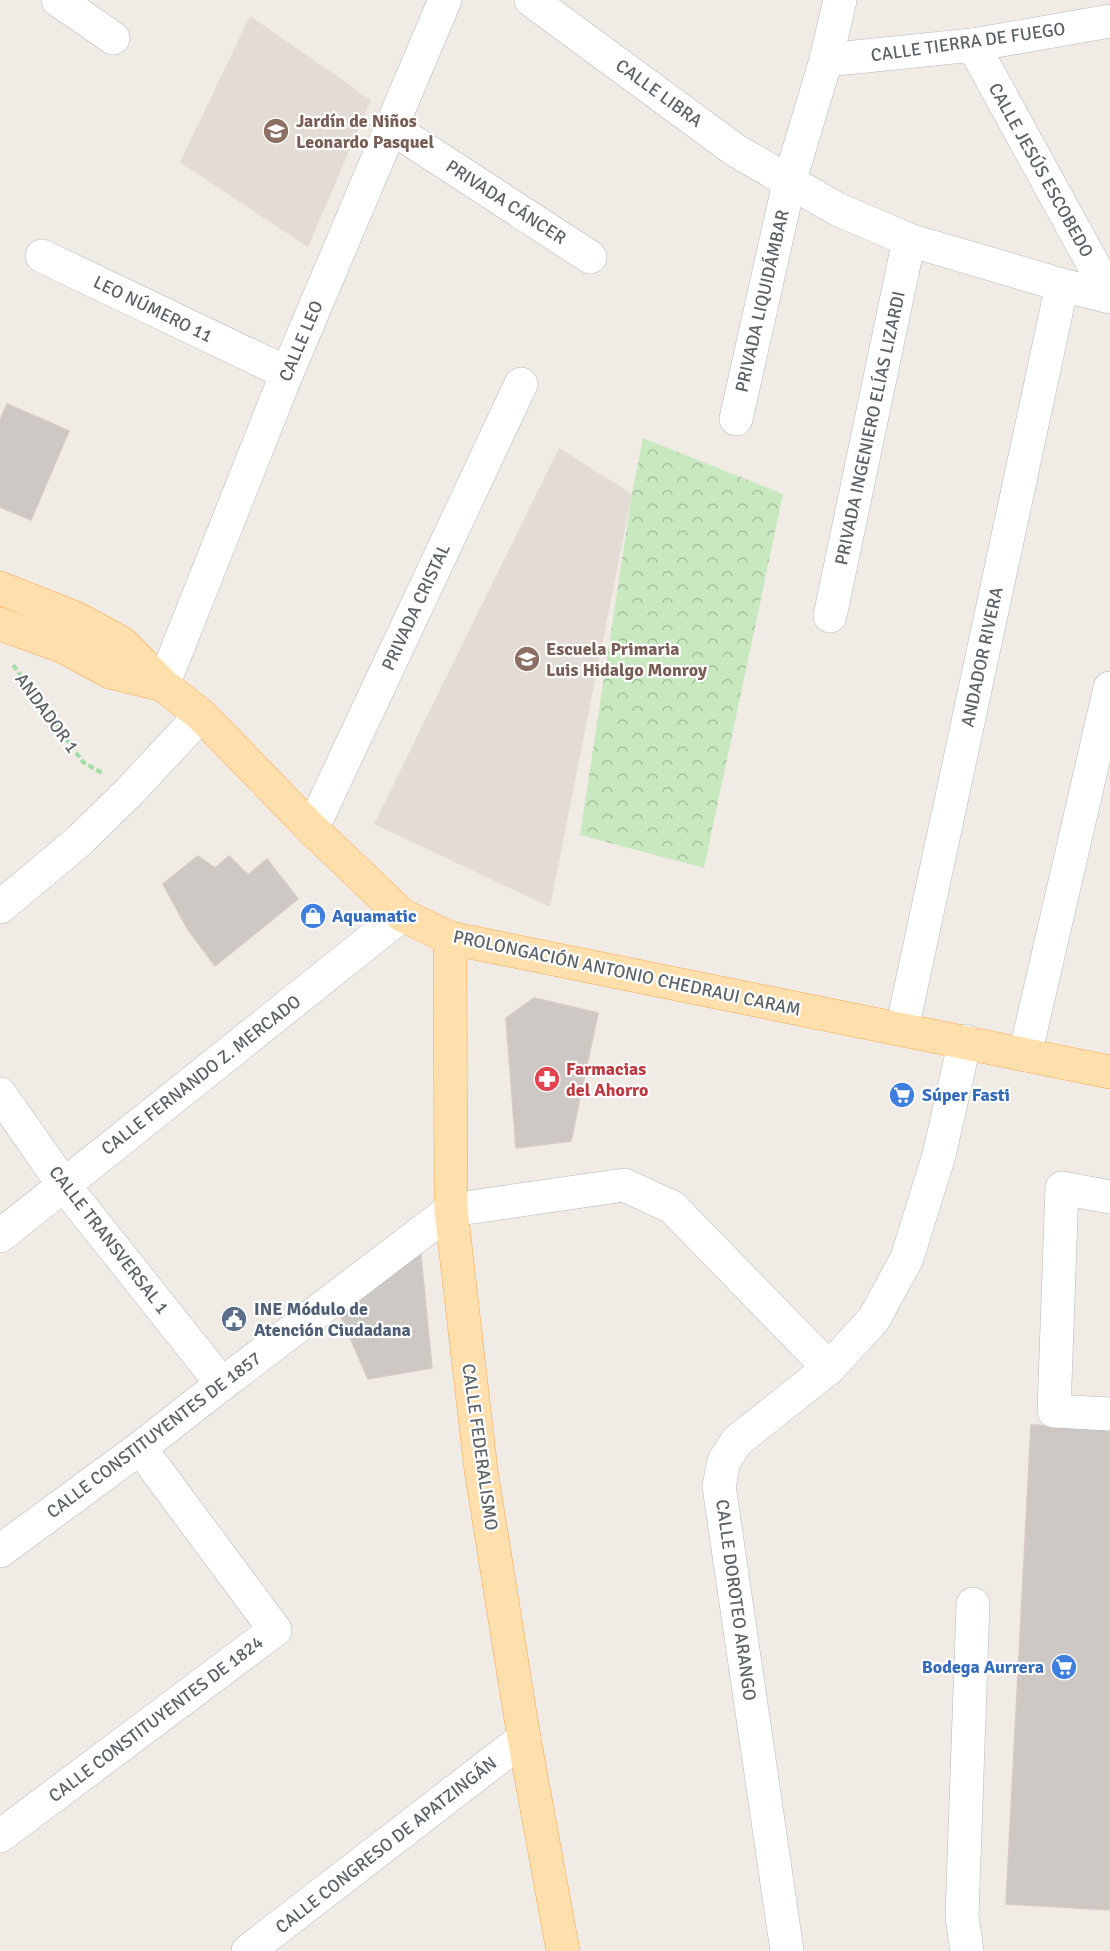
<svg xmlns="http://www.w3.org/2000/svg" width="1110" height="1951" font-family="Signika,sans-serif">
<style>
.education{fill:#e2dcd5}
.forest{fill:url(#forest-crowns)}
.building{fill:#cdc8c3;stroke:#d5cbc2;stroke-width:1.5}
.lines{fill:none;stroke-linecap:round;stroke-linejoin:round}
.minor-casing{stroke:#b5b9bc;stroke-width:34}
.major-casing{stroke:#fda751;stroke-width:34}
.path{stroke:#a1dda4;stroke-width:4;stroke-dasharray:6 3;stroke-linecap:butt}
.minor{stroke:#fff;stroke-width:33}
.major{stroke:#ffdfab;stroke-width:33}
.labels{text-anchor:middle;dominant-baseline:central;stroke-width:4.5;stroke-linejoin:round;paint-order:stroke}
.street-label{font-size:18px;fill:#5c6366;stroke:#fff}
.education-label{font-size:18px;font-weight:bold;fill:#785e54;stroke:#fff;text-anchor:start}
.shop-label{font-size:18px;font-weight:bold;fill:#366cbe;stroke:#fff;text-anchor:start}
.health-label{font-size:18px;font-weight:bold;fill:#be3a42;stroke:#fff;text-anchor:start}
.service-label{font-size:18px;font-weight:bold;fill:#4e5e75;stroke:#fff;text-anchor:start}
</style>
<defs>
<pattern id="forest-crowns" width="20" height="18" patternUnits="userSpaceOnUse" patternTransform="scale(1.5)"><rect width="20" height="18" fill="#c8e9bf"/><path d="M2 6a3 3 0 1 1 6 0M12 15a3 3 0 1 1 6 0" fill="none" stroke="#a6c09f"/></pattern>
</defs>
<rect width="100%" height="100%" fill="#f0ebe5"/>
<g class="education">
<path d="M250,16L371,100L308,247L180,162Z"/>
<path d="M559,448L632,494L550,907L374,824Z"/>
</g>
<path class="forest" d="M643,438L783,494L704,868L580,835L632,494Z"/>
<g class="building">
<path d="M7,404L69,431L31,520L0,507V420Z"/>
<path d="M198,856L215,868L229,856L248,875L267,859L298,899L215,966L187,928L163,884Z"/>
<path d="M534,998L598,1013L571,1141L516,1148L506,1018Z"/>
<path d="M419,1237L432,1368L368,1379L335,1303Z"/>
<path d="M1031,1425L1110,1429V1910L1006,1904Z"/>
</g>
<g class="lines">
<g class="minor-casing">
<g id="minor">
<path d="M58,0L113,38"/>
<path d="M531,0L735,150L837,209L909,240L1062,285L1110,297"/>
<path d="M973,45L1110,295"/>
<path d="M826,60L973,45L1110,21"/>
<path d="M392,128L590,257"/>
<path d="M42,256L287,373"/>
<path d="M736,419L789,183L826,60L840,0"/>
<path d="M830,616L909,240"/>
<path d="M163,685L287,373L445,0"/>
<path d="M312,829L521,384"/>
<path d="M0,907L79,841L131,790L201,715"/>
<path d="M902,1029L1062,285"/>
<path d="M1025,1055L1110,688"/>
<path d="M0,1094L63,1184L222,1384"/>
<path d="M1110,1197L1062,1188L1054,1411L1110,1414"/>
<path d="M0,1236L402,915"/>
<path d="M0,1551L140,1448L222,1384L451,1210L624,1185L672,1207L829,1368"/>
<path d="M0,1836L275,1630L140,1448"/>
<path d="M248,1951L524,1738"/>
<path d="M787,1951L719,1486L724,1461L737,1441L829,1368L874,1319L907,1258L939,1155L965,1041"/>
<path d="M967,1951L962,1916L973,1604"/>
</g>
</g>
<g class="major-casing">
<g id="major">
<path d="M0,588L76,618L122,643L163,685L201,715L312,829L402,915L450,938L1110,1072"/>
<path d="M0,624L64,647L110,672L163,685"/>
<path d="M450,938L451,1210L481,1470L524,1738L563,1951"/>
</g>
</g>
<path class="path" d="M13,665L83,762L102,773"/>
<use href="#minor" class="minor"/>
<use href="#major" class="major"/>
</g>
<defs>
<g id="school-disc" transform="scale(1.35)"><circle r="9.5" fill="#8d6e63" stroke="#fff"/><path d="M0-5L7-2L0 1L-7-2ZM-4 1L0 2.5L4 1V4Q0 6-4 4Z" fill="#fff"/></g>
<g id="shop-disc" transform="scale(1.35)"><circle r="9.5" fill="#3f7fe0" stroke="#fff"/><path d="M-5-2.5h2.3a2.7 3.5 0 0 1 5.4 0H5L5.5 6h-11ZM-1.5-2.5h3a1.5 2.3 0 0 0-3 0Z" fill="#fff"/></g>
<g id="pharmacy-disc" transform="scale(1.35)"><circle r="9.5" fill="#e0444e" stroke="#fff"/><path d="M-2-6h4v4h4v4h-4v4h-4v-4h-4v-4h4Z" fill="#fff"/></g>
<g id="supermarket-disc" transform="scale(1.35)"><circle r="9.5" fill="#3f7fe0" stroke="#fff"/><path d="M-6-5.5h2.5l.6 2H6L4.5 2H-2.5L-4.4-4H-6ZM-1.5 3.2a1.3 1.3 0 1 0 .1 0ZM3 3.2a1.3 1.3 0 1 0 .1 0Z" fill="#fff"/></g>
<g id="civic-disc" transform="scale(1.35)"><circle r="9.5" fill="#5c6f8a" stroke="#fff"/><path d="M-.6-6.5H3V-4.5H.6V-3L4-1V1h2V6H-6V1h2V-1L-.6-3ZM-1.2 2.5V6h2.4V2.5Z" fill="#fff"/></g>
</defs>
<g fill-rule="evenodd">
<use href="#school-disc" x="276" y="131"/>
<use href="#school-disc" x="527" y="659"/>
<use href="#shop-disc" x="313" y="916"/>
<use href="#pharmacy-disc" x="547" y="1079"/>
<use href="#supermarket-disc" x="902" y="1095"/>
<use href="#civic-disc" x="234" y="1319"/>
<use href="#supermarket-disc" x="1064" y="1667"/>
</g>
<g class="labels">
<g class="street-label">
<text transform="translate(968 42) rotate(-8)">CALLE TIERRA DE FUEGO</text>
<text transform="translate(659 93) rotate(36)">CALLE LIBRA</text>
<text transform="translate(1041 170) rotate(61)">CALLE JESÚS ESCOBEDO</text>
<text transform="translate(506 202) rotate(33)">PRIVADA CÁNCER</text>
<text transform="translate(762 301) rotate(-77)">PRIVADA LIQUIDÁMBAR</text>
<text transform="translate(153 309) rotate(26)">LEO NÚMERO 11</text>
<text transform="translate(301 341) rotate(-67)">CALLE LEO</text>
<text transform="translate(870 428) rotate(-78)">PRIVADA INGENIERO ELÍAS LIZARDI</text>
<text transform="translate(416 607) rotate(-65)">PRIVADA CRISTAL</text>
<text transform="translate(982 657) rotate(-78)">ANDADOR RIVERA</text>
<text transform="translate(47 713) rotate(54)">ANDADOR 1</text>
<text transform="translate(627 973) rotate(12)">PROLONGACIÓN ANTONIO CHEDRAUI CARAM</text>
<text transform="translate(201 1075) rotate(-38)">CALLE FERNANDO Z. MERCADO</text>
<text transform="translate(109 1240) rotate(52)">CALLE TRANSVERSAL 1</text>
<text transform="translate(154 1435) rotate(-37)">CALLE CONSTITUYENTES DE 1857</text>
<text transform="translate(480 1447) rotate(82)">CALLE FEDERALISMO</text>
<text transform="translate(736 1600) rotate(82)">CALLE DOROTEO ARANGO</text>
<text transform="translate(156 1719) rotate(-37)">CALLE CONSTITUYENTES DE 1824</text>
<text transform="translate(386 1845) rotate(-38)">CALLE CONGRESO DE APATZINGÁN</text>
</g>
<g class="education-label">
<text x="296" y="121">Jardín de Niños<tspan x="296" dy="21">Leonardo Pasquel</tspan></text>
<text x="546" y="649">Escuela Primaria<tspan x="546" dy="21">Luis Hidalgo Monroy</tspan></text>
</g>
<g class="shop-label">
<text x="332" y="916">Aquamatic</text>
<text x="922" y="1095">Súper Fasti</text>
<text x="1044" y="1667" text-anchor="end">Bodega Aurrera</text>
</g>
<g class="health-label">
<text x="566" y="1069">Farmacias<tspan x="566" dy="21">del Ahorro</tspan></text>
</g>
<g class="service-label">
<text x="254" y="1309">INE Módulo de<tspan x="254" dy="21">Atención Ciudadana</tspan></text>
</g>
</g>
</svg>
